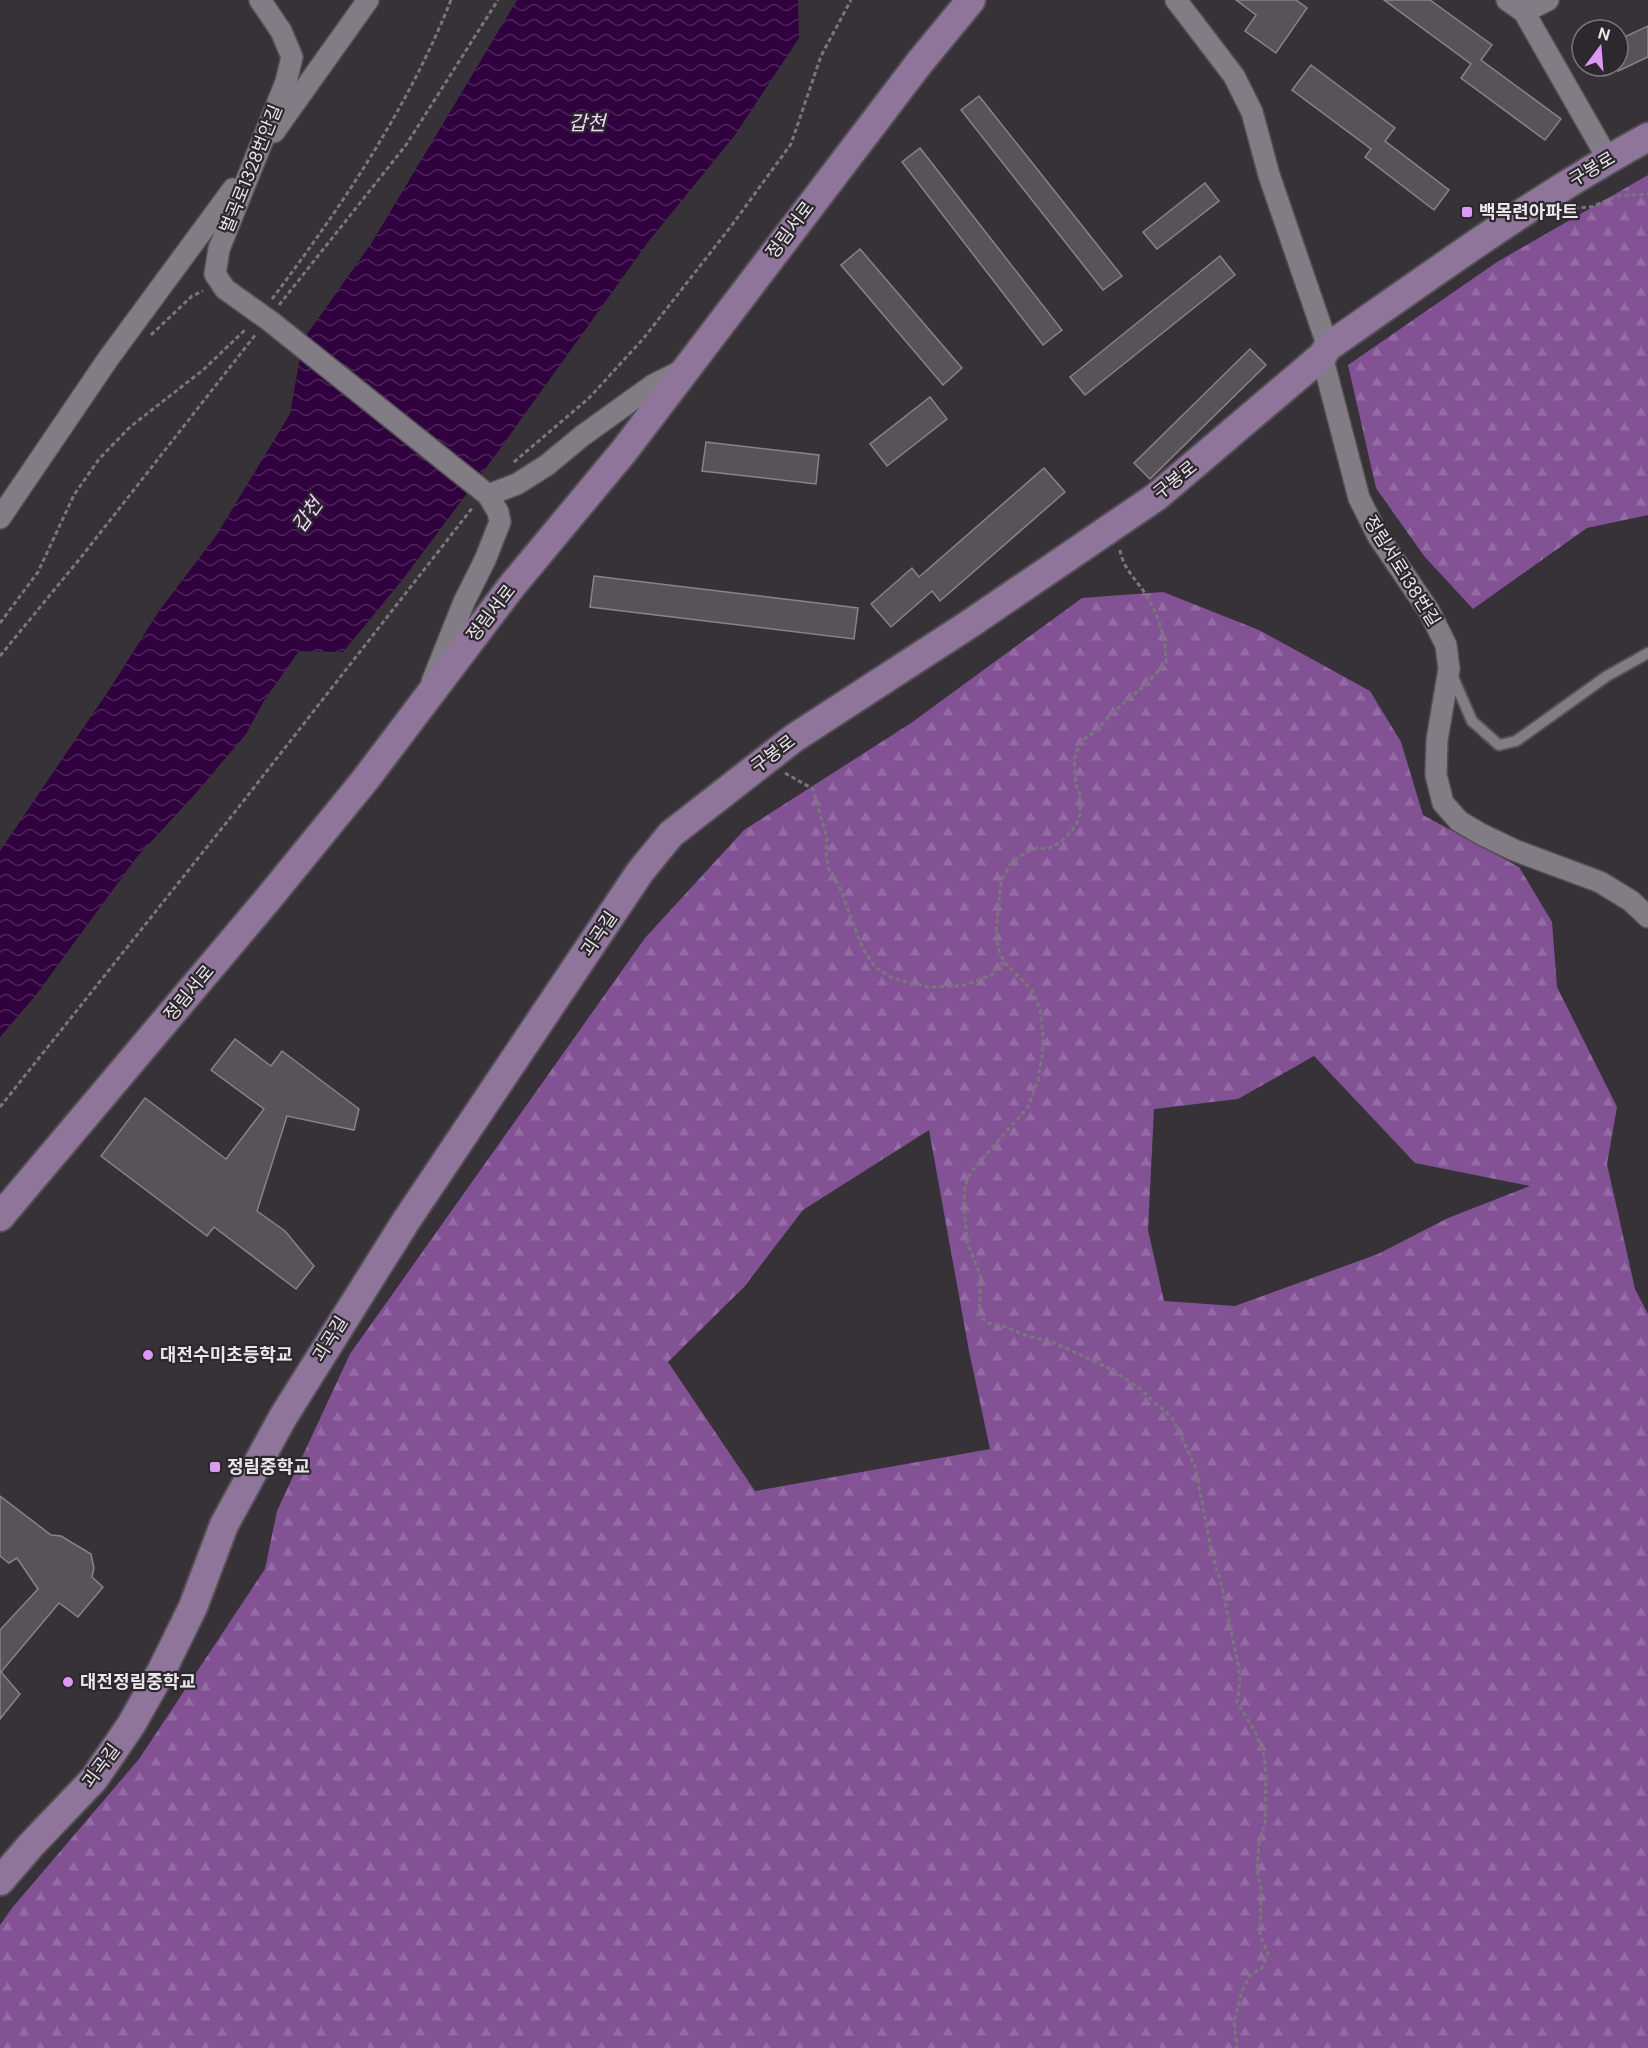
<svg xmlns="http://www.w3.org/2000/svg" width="1648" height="2048" font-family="'DM Sans','Noto Sans KR',sans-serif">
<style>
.forest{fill:url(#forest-firs);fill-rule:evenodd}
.water{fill:url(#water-waves)}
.building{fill:#575359;stroke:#88838a;stroke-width:1.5}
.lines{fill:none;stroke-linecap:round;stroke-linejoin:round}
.lane-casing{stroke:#534f54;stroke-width:14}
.street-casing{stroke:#534f54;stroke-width:24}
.secondary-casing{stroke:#534f54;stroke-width:32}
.path{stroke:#7a777c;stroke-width:3;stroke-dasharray:4.5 3;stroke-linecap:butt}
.lane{stroke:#827d84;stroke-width:10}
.street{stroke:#827d84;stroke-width:21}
.secondary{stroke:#90759a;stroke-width:28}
.poi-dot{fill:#db99f5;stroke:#2c282e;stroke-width:2}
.labels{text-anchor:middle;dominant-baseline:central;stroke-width:4.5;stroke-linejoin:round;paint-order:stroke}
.street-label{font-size:18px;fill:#e9e7ea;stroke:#2c282e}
.poi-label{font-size:18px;font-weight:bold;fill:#e9e7ea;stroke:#2c282e;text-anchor:start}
.water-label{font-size:20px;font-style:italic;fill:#f1d6fc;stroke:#2c282e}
</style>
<defs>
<pattern id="forest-firs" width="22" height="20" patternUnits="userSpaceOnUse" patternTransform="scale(1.5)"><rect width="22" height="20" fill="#825295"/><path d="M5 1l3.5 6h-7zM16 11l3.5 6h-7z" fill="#946ba4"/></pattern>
<pattern id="water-waves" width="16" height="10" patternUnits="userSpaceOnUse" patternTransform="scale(1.5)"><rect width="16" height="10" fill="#30003f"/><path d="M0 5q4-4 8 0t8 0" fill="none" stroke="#4e255b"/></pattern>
</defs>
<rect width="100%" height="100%" fill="#363238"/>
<g class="forest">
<path d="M1648,175V515L1587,528L1473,609L1424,556L1376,488L1348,365L1497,262Z"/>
<path d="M1163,592L1259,630L1370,691L1401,742L1423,815L1519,867L1552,922L1557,987L1617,1107L1607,1164L1635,1289L1648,1314V2048H0V1925L12,1908L139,1759L265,1569L277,1511L350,1354L645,938L744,830L911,723L1082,598ZM1314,1056L1415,1163L1530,1186L1448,1218L1378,1254L1235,1306L1164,1301L1148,1230L1154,1109L1238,1099ZM929,1130L969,1351L990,1449L755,1491L668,1362L744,1287L803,1210Z"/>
</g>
<path class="water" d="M517,0H798L799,38L735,135L648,242L494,457L403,579L343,652L299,651L265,699L246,734L196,793L136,858L36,995L0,1037V851L111,687L159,611L216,536L290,414L303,340L371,244Z"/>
<g class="building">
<path d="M1236,0H1296L1307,8L1276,53L1245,31L1256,15Z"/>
<path d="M1384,0H1430L1492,45L1481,60L1561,119L1545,140L1461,78L1471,64Z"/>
<path d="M1648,26V57L1618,71V40Z"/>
<path d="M1311,65L1395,128L1385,141L1449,190L1434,210L1365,157L1371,149L1292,90Z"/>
<path d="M979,96L1122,276L1103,290L961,110Z"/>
<path d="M920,148L1062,330L1043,345L902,162Z"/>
<path d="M1205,183L1219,201L1157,249L1143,232Z"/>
<path d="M860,249L962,368L943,385L841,265Z"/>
<path d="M1220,256L1235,275L1085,395L1070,377Z"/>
<path d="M1250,349L1266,365L1150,479L1134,463Z"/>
<path d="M930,397L947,419L887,466L870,444Z"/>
<path d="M706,442L819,455L816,484L702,471Z"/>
<path d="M1044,468L1065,492L940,601L932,591L891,627L871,604L912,568L919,577Z"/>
<path d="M594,576L858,608L854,639L590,607Z"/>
<path d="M235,1039L271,1066L282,1051L359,1109L354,1130L287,1116L257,1211L285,1231L314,1266L296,1289L214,1227L207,1236L101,1156L145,1098L226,1159L264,1109L211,1070Z"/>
<path d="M0,1496L51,1535L61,1536L91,1554L94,1568L92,1577L103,1587L78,1617L59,1603L1,1672L20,1694L0,1719V1630L38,1589L17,1558L9,1563L0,1556Z"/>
</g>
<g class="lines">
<g class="lane-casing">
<path id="lane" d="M1452,675L1472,721L1499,745L1516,741L1607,676L1648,653"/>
</g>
<g class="street-casing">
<g id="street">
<path d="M260,0L281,31L292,57L286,82L219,249L215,274L225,289L270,321L488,495L498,512L500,522L485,560L464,602L432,682"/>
<path d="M1176,0L1234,76L1252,112L1269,175L1328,347"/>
<path d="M1507,0L1524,12L1608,159"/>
<path d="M1524,12L1548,0"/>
<path d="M274,132L368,0"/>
<path d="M1322,356L1359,498L1378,536L1429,611L1446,645L1449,669L1437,740L1436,775L1443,803L1459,821L1481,834L1514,850L1600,882L1631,901L1648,917"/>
<path d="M488,495L517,484L547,465L582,436L653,385L683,370"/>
<path d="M0,518L108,359L233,189"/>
</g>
</g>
<g class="secondary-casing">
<g id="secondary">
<path d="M0,1217L268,899L365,780L511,587L624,451L920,62L971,0"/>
<path d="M0,1881L31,1845L94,1779L131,1725L161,1672L193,1607L224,1525L283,1417L406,1221L640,872L671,834L794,738L968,625L1156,497L1322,356L1328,347C1433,274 1536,198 1648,137"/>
</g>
</g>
<g class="path">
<path d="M1574,208L1591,207L1618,196L1648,194"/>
<path d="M272,299C342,206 408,108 451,0"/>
<path d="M279,305L406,145L498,0"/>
<path d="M151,335L192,296L203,291"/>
<path d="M514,462L589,398L643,339L732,225L791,144L821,56L851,0"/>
<path d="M1120,550C1123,569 1137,580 1146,595C1159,615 1166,639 1166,663L1145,685L1110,715L1095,732L1081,741L1074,759L1076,785L1081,797L1080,815L1075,827L1061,842L1047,849L1037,848L1028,851L1011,863L1001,881L996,931L998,948L1004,962L1033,991L1040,1010L1043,1035L1042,1057L1038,1080L1028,1107L977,1165L968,1177L965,1187L964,1203L967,1242L981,1277L979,1316L988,1323L1006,1327L1027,1336L1055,1343L1113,1370L1139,1388L1173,1419L1195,1466L1212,1554L1221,1583L1239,1668L1240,1684L1237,1702L1256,1733L1264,1755L1266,1774L1265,1823L1259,1844L1257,1870L1261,1887L1260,1936L1268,1953L1262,1968L1250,1975L1242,1991L1234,2022L1237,2048"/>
<path d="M0,623L38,572L74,495L99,459L130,427L203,370L246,329"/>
<path d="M0,656L82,556L256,334"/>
<path d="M785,773L813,789L827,838L826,851L828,868L840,888L862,947L875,967L894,979L928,987L962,986L991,975L1004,962"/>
<path d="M0,1107L238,808L473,507"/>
</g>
<use href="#lane" class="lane"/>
<use href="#street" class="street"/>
<use href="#secondary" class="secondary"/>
</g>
<g class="poi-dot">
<rect x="1461" y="206" width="12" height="12" rx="3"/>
<circle cx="148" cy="1355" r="6"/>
<rect x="209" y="1461" width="12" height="12" rx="3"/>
<circle cx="68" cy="1682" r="6"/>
</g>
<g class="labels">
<g class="street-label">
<text transform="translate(251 169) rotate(-68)">벌곡로1328번안길</text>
<text transform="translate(1592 169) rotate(-31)">구봉로</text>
<text transform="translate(790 230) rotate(-53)">정림서로</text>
<text transform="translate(1175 480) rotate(-39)">구봉로</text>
<text transform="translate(1402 571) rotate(58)">정림서로138번길</text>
<text transform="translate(491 613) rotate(-52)">정림서로</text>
<text transform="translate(773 754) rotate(-37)">구봉로</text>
<text transform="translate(599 934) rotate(-56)">괴곡길</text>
<text transform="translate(189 993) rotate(-50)">정림서로</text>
<text transform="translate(330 1339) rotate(-58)">괴곡길</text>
<text transform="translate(101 1766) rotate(-53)">괴곡길</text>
</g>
<g class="poi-label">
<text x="1479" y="212">백목련아파트</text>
<text x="160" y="1355">대전수미초등학교</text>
<text x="227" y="1467">정림중학교</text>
<text x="80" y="1682">대전정림중학교</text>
</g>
<g class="water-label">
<text x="587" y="123">갑천</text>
<text transform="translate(307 515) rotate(-55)">갑천</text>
</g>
</g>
<g transform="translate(1600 48) rotate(16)"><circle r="28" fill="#2c282e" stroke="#787479" stroke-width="1.5"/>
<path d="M0-4.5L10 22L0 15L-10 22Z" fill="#db99f5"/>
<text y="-9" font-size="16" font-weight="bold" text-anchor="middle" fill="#e9e7ea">N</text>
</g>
</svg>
